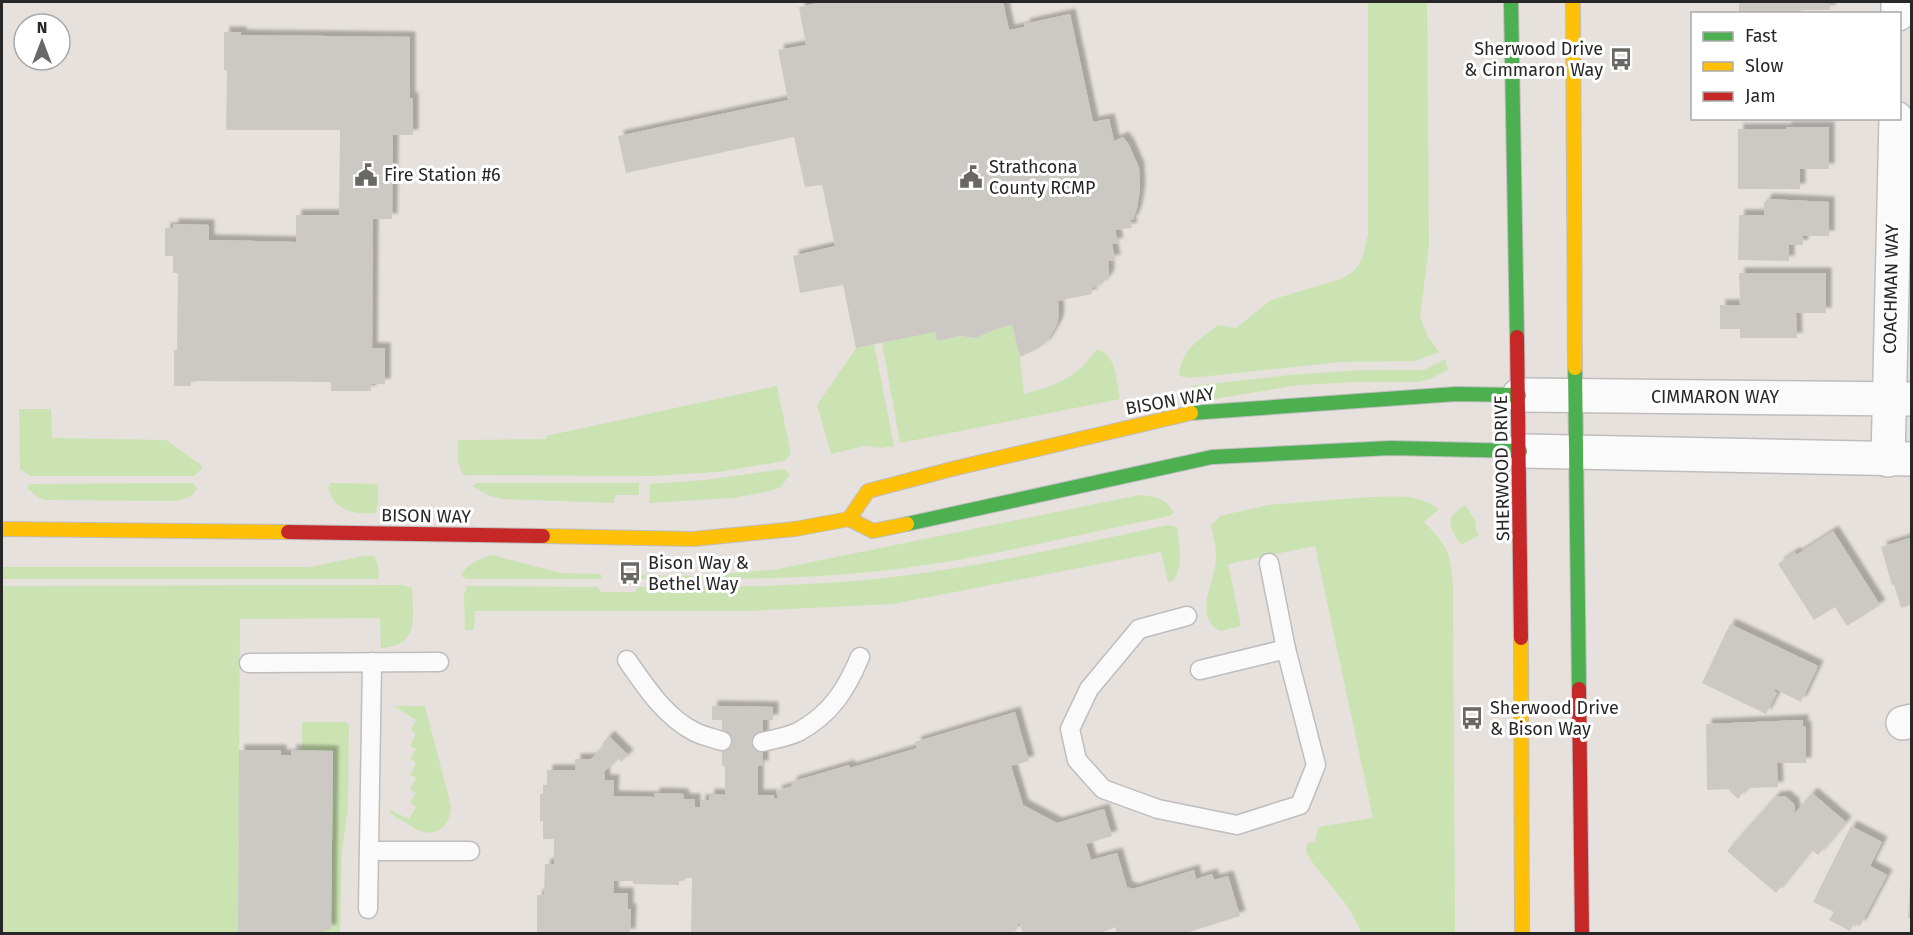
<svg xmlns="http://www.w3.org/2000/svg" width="1913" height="935" font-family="'Fira Sans',sans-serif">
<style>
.green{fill:#cbe3b2}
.building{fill:#ccc9c5;filter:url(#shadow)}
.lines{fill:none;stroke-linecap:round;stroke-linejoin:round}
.lane-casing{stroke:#bfbdbe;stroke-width:21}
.street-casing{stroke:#bfbdbe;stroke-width:36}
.fast-casing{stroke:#bfbdbe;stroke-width:16}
.slow-casing{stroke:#bfbdbe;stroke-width:16}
.jam-casing{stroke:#bfbdbe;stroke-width:16}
.lane{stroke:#fbfafa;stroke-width:18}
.street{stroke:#fbfafa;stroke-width:33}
.fast{stroke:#4caf50;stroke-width:14}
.slow{stroke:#ffc107;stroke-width:14}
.jam{stroke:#c62828;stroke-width:14}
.labels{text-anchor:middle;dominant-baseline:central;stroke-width:6;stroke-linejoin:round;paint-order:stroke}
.poi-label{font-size:18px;fill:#272727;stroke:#fff;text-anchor:start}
.street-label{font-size:18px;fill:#272727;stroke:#fff}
</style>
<defs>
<filter id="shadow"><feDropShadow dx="5.5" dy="-5.5" stdDeviation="1.5" flood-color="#0004"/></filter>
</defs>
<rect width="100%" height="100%" fill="#e6e1dc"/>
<g class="green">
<path d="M1368,2H1427L1429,245L1420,317L1427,335L1439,352L1415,361L1341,362L1190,378L1179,376C1182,348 1198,341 1218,325L1236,328L1271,300L1341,279L1355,270L1362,259L1368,235Z"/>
<path d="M1012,325L1020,357L1024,394C1059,384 1075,379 1097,349C1117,354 1116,382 1120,399L900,443L882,342L935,332L937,341L960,336L976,338L996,329Z"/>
<path d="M874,344L894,446L881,448L864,446L831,454L817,405L856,348Z"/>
<path d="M1445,359L1448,370L1430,379L1418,382H1357L1299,385L1208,400L1198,399L1189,394L1191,386L1289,375L1362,370H1424Z"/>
<path d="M777,386L791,454L784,461L718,472L654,476L463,475L458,462V440L546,439V436Z"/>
<path d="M19,409H51L52,438L166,440L201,465L202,468L194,476H30L20,469Z"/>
<path d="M784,469L790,474L781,487L766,492L733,498L649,503L650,484L705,480Z"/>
<path d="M193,483L197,489C191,498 186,499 175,501L46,500L39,498L27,488L30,484Z"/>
<path d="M331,483L378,484V505L375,513C353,514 336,512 328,488Z"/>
<path d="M477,483H639V495H615L614,503L503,499L490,496L472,486Z"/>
<path d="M1139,495C1156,497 1165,497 1174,513L1169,516C1081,534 993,556 904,568C815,580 725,579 635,579L634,575L703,576L778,569Z"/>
<path d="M1369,497C1397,497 1415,493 1439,509L1424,522C1449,548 1450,551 1453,586L1455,933H1362L1348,907L1312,862L1306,852L1307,843L1315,842L1318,827L1373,818L1315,546L1228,564L1241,626L1220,631C1192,615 1215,584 1216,558C1216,547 1213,535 1211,525L1220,516L1268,505Z"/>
<path d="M1465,505L1475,520L1476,530L1479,535L1461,545C1449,525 1443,519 1465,505Z"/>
<path d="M1168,525L1177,527C1179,544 1185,570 1171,582H1168L1161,552L893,604L749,611H475L474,630H465L464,595L467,586L597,587L601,592H634L639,587C721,587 803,587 885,578C980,567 1074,545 1168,525Z"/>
<path d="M492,555L561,573L601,574V579H467L461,576C467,563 480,559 492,555Z"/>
<path d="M363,556H374L378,565L379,579H2V567H310Z"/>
<path d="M401,585L412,588C413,619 420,645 381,648L380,618L240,619L238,933H2V586Z"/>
<path d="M394,706H425L451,806C451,821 441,836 424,832C418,831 412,827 407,823C399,819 392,816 388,809L409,819L416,807L410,803L416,793L410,789L416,778L410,775L416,763L410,759L416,749L410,746L416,734L411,730L416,720Z"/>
<path d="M302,722H346L349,725L348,806L342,853L340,931L337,933H324V930H331L333,752L302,750Z"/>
</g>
<g class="building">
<path d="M813,2H1003L1009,30L1025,27L1024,24L1070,14L1093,122L1109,119L1114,141L1123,137L1129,145L1139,168L1140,190L1137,208L1133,220H1130L1132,228L1115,230L1118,243L1112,244L1115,260L1108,261L1109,272L1108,277L1101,285L1091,288L1092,294L1058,301L1059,316L1057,324L1046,343L1037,349L1020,357L1012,325L996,329L976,338L960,336L937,341L935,332L856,348L843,285L800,293L793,256L835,246L822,185L805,187L794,137L626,173L618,136L788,100L778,50L806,45L799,7L813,4Z"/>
<path d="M1739,2H1830V10H1801V14H1739Z"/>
<path d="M224,32H241V35L410,37V98H413V135H393L392,219H373L372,348H385V384H371V391H331V382L191,381V386H174V350H177L178,273H173V256H165V228H173V224L209,225V240L296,242V215H339L340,130H226L227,70H224Z"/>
<path d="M1786,127H1829V169H1800V189H1738V129H1786Z"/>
<path d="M1767,199L1829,202V236H1803V245H1789V261L1738,260L1739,215H1764V203Z"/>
<path d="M1739,273H1826V313H1796L1797,338H1740V329H1720V305H1740Z"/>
<path d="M1833,531L1880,605L1847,626L1835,607L1814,620L1778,564L1795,552L1796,555Z"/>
<path d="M1910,538L1912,541V604L1901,608L1894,585H1892L1881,547Z"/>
<path d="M1730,624L1818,666L1801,702L1775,689L1774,691L1777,693L1766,714L1702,683Z"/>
<path d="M712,706L773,707V720H763V766H758V795H773L775,799L778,798L776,791L792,786L791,782L849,765L850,768L917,748L915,742L1015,712L1029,761L1011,766L1023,805L1057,823L1104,809L1112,836L1086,844L1091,860L1117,853L1127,887L1133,889L1194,870L1196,879L1212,874L1214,880L1228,876L1240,916L1183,934H1117L1115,927L1099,934H1023L1020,924H1018L1016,931L1006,934H691L692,878H683V881H679V885L633,884V881H614L613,893H628V909H631L630,934H537V895H544L545,864H554V839H543V821H540V794H543V785H547V770H575V759H591L604,746L602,744L609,736L628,755L621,762L618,758L604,772L605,780H614L613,796L654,797V793L683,794L684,799H695V807H700V800H709V794L725,795V766H722V720H712Z"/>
<path d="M1803,720V726L1806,727V763H1777L1778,787L1747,788L1738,799L1728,789L1707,790L1706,724Z"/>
<path d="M239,750H281V755H291V750L333,751L331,930H324V934H238Z"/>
<path d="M1812,793L1846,822L1818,855L1811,850L1776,893L1727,851L1775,797L1785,796L1794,804L1795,813Z"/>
<path d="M1851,826L1882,842L1870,866L1887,875L1860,926L1854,923L1850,931L1829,920L1834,912L1813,902Z"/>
<path d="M1910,883H1912V919L1908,918Z"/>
</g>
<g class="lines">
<g class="lane-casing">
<g id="lane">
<path d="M1269,563L1286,649"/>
<path d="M1187,616L1139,629L1089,689L1070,729L1077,760L1103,789L1158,809L1237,825L1300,805L1316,765L1286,649L1200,670"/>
<path d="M627,660C645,686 665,717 695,732C703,736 713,738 722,741"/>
<path d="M249,663L439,662"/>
<path d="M762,742C774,739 788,737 798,732C831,714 846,690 860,657"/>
<path d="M369,851H470"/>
<path d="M368,909L372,662"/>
</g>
</g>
<g class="street-casing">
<g id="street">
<path d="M1898,14V2"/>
<path d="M1519,395L1912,399"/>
<path d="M1520,451L1912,459"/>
<path d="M1888,460L1896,118"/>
<path d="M1903,723L1912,721"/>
</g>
</g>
<g class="fast-casing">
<g id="fast">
<path d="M1511,2L1517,337"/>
<path d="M1575,368L1579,689"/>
<path d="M1191,413L1456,394L1519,395"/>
<path d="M907,524L1212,457L1391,448L1520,451"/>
</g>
</g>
<g class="slow-casing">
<g id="slow">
<path d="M1573,2L1575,368"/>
<path d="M849,519L868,491L956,468L1191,413"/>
<path d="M2,529L288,532"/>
<path d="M543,536L693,539L795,529L849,519L873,531L907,524"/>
<path d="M1521,638L1522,934"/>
</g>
</g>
<g class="jam-casing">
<g id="jam">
<path d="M1517,337L1521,638"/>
<path d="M288,532L543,536"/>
<path d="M1579,689L1582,934"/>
</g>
</g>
<use href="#lane" class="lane"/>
<use href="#street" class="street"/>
<use href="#fast" class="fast"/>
<use href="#slow" class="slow"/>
<use href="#jam" class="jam"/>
</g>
<defs>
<g id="bus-bare" transform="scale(1.8)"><path d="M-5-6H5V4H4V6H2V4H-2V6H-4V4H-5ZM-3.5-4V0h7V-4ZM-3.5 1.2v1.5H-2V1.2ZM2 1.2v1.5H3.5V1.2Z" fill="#6a6866" stroke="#fff" stroke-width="2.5" paint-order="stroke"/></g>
<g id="civic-bare" transform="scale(1.8)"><path d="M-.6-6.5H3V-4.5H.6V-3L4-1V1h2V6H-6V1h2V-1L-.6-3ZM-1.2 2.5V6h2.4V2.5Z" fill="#6a6866" stroke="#fff" stroke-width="2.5" paint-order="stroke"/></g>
</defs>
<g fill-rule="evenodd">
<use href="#bus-bare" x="1621" y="59"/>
<use href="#civic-bare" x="366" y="175"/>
<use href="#civic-bare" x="971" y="177"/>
<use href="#bus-bare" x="630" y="573"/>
<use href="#bus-bare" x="1472" y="718"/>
</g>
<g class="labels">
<g class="poi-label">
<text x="1603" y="49" text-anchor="end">Sherwood Drive<tspan x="1603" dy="21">&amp; Cimmaron Way</tspan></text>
<text x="989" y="167">Strathcona<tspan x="989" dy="21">County RCMP</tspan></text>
<text x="384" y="175">Fire Station #6</text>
<text x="648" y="563">Bison Way &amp;<tspan x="648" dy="21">Bethel Way</tspan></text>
<text x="1490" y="708">Sherwood Drive<tspan x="1490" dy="21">&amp; Bison Way</tspan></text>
</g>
<g class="street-label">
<text transform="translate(1891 289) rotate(-89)">COACHMAN WAY</text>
<text x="1715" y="397">CIMMARON WAY</text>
<text transform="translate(1170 401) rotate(-10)">BISON WAY</text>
<text transform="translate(1502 468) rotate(-91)">SHERWOOD DRIVE</text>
<text transform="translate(426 516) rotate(1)">BISON WAY</text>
</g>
</g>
<rect width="1913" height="935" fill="none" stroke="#272727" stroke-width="6"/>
<rect x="1691" y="12" width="210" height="108" fill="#ffffff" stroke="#a9a9a9" stroke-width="1.5"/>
<rect x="1703" y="32" width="30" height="9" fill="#4caf50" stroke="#a9a9a9" stroke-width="1.5"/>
<text x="1745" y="42" font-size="18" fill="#272727">Fast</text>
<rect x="1703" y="62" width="30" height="9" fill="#ffc107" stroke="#a9a9a9" stroke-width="1.5"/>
<text x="1745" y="72" font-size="18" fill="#272727">Slow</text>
<rect x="1703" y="92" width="30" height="9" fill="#c62828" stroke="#a9a9a9" stroke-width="1.5"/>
<text x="1745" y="102" font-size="18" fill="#272727">Jam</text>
<g transform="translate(42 42)"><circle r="28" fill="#ffffff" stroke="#a9a9a9" stroke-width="1.5"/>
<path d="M0-4.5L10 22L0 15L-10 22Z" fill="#6a6866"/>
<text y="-9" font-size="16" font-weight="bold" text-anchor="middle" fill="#272727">N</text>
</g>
</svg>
